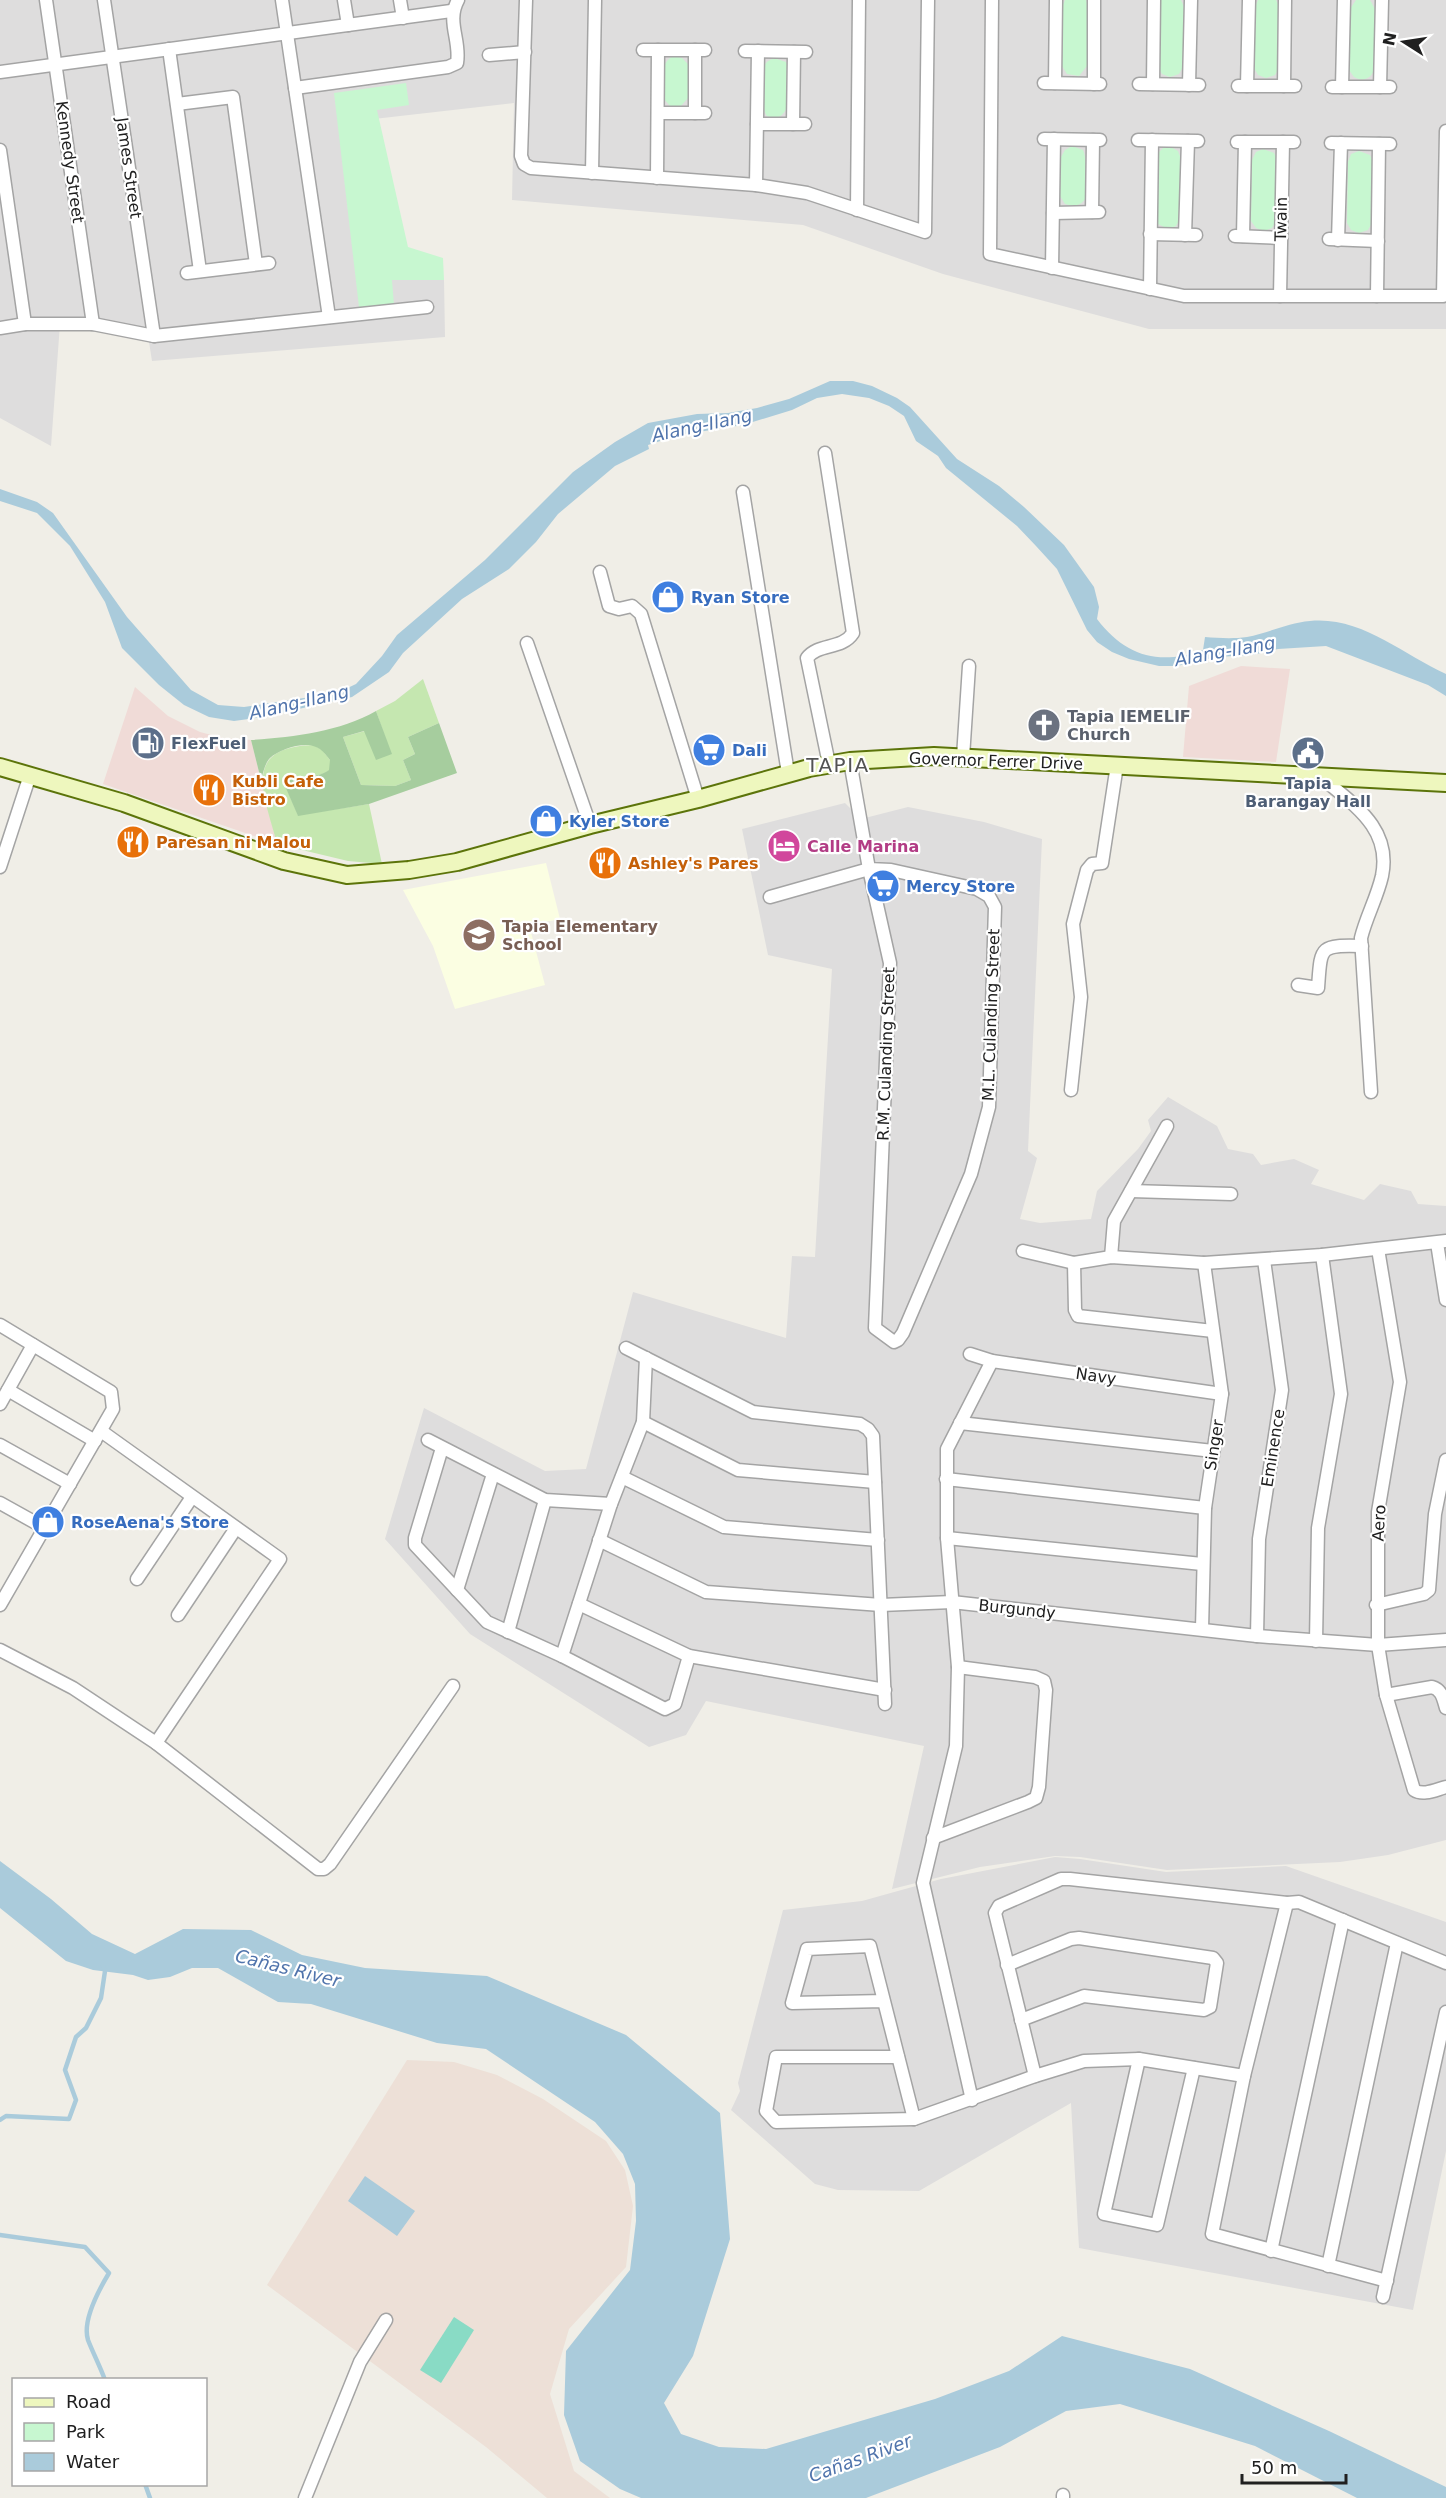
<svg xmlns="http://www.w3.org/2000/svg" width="1446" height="2498" font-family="'DejaVu Sans',sans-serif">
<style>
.residential{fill:#dedddd}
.commercial{fill:#f0dbd7}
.education{fill:#fbfee2}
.military{fill:#ede0d7}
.grass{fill:#c5e7b0}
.forest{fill:#a6cd9e}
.park{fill:#c7f7d0}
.pitch{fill:#89dbc5}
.water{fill:#aacbdb}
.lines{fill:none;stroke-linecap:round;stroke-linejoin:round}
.stream{stroke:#aacbdb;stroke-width:4.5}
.street-casing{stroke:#a4a4a4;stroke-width:15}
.secondary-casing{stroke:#5c740a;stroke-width:20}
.street{stroke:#fff;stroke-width:12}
.secondary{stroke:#eef7be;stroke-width:16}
.labels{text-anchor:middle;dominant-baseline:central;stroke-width:4.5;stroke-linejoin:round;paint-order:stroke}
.street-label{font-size:16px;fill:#202020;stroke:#fff}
.shop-label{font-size:16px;font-weight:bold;fill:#366cbe;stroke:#fff;text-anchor:start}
.worship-label{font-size:16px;font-weight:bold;fill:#5b616d;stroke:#fff;text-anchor:start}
.service-label{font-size:16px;font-weight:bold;fill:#4e5e75;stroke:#fff;text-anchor:start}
.food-label{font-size:16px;font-weight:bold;fill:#c56008;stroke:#fff;text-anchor:start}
.hotel-label{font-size:16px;font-weight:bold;fill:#b23c85;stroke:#fff;text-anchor:start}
.education-label{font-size:16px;font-weight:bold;fill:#785e54;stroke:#fff;text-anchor:start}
.water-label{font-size:18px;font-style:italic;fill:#5074ac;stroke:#fff}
.quarter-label{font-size:20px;letter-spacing:1.5px;fill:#535353;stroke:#fff}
</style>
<rect width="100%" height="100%" fill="#f0eee7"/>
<g class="residential">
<path d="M0,0H1446V329H1149L943,274L803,225L512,200L514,103L365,120L385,280H444L445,337L152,361L149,342L60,324L51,446L0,418Z"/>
<path d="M845,803L861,819L908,807L984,822L1042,839L1028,1151L1037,1158L1020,1219L1040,1223L1091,1219L1097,1191L1138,1149L1151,1131L1148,1120L1168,1097L1217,1126L1228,1149L1253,1154L1261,1165L1294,1159L1319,1170L1311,1184L1364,1200L1380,1184L1411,1191L1418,1204L1446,1206V1840L1388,1855L1340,1862L1167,1870L1080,1857L1055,1856L980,1867L892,1889L924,1746L706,1701L686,1735L649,1747L470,1634L385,1539L424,1408L545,1471L586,1469L633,1292L786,1338L792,1256L815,1257L832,969L768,955L742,829Z"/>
<path d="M1055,1857L1080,1859L1166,1872L1286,1866L1446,1922V2151L1413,2310L1079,2248L1071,2103L919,2191L838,2190L815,2184L731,2110L740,2091L738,2083L783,1910L862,1901L941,1879Z"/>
</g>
<g class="commercial">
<path d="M1241,666L1290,669L1276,762L1183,757L1189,686Z"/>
<path d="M135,687L168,716L200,732L223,738L251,740L277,844L103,784Z"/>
</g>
<path class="education" d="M546,863L560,919L529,925L545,985L455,1009L433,946L403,890Z"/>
<path class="military" d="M407,2060L454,2062L497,2075L543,2099L606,2141L625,2170L633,2206L626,2267L569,2329L550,2394L574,2471L610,2498H547L486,2447L267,2285Z"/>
<g class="grass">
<path d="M423,679L439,723L408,737L415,754L403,760L411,780L395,786L361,785L343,737L365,731L391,754L376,711L395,701Z"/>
<path d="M314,745L322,750L330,760V770C317,779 301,775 287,781L285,785L298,815L369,804L382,864L348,861L277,844C265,796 239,747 314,745Z"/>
</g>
<path class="forest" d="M376,711L392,754L376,760L364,731L343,737L361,785L395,786L411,780L403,760L415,754L408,737L439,723L457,773L369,804L298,816L285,786L287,781C301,775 317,779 329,770L330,760C326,755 322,749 316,747C305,741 279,749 270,758C265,763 263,773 261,780L251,740C293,737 339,732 376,711Z"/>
<g class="park">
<path d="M1065,0H1086L1088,6L1087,66L1079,76L1067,74L1062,66L1063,5Z"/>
<path d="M1161,0H1181L1184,7L1183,67L1179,74L1170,77L1162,74L1158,67Z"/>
<path d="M1258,0H1276L1280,8L1279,68L1275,75L1266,78L1258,75L1254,68L1255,7Z"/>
<path d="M1356,0H1370L1375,9L1374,70C1371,79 1362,82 1354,77L1349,70L1350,9Z"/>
<path d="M674,56L682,58L688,64V98L680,107H671L663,98C663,84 658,62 674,56Z"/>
<path d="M774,58L786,62C793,75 794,128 767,116C761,109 760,71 766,63C769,60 770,60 774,58Z"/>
<path d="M406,83L409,105L377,110L408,247L443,258L444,280H392L394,305L359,307L334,93Z"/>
<path d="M1072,146L1083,150C1087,158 1088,190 1085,199C1082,204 1078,205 1073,206L1065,204L1060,196L1061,157L1065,150Z"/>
<path d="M1171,147L1178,151L1181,159L1180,219L1176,226L1168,229L1156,223L1157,154L1163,148Z"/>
<path d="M1263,149L1274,153L1277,160L1276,221L1272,228L1264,231L1256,228L1251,221L1252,160L1256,152Z"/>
<path d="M1359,151L1370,155L1373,162L1372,223L1368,230L1359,233L1351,230L1347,223L1348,162L1351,154Z"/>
</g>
<path class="pitch" d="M454,2317L474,2330L441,2383L420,2370Z"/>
<g class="water">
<path d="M830,381H853L872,386L897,398L910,407L957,459L999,486L1024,507L1064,545L1094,587L1099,607L1097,619C1125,656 1159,666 1203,650L1205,637C1218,638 1233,639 1247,637C1268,633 1288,623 1310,621C1361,616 1402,654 1446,674V696L1428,685L1326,646L1278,649L1252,655L1217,657L1177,666H1159L1129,659L1112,652L1097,642L1087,630L1057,569L1036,546L1017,526L946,468L938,456L916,441L904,416L889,406L869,398L842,394L817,398L792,410L743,425L679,435L648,445L649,449L615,466L558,514L536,542L509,569L462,599L403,653L389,672L352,697L263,717L234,721L209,717L184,705L159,685L122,648L105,602L70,546L37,513L0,501V489L37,502L53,513L127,617L191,690L218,705L244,707L337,693L356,684L382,656L397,635L485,560L573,472L615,442L648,423L697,414L728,413L757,408L789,399Z"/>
<path d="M0,1861L51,1899L92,1934L135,1954L183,1929L251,1930L302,1955L365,1968L487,1976L626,2035L720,2113L730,2239L693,2356L664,2403L681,2434L719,2447L766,2449L935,2399L1009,2371L1062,2336L1190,2369L1329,2431L1446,2487V2498H1357L1255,2446L1120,2404L1066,2411L1000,2447L866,2498H641L620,2489L580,2461L564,2415L566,2351L630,2270L636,2221L635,2184L623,2154L595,2122L486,2049L437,2043L311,2004L278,2002L218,1968H192L170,1977L148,1980L133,1975L93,1970L66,1961L0,1908Z"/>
<path d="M365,2176L415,2211L397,2236L348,2201Z"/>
</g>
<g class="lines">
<g class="stream">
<path d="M0,2120L6,2116L69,2119L76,2100L65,2070L76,2037L86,2028L101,1998L105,1971L103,1966"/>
<path d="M0,2235L85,2247L109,2273C100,2288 82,2321 88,2340C93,2353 100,2366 105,2380"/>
<path d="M145,2484L150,2498"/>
</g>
<g class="street-casing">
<g id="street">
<path d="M46,0L93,324"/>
<path d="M104,0L154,336"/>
<path d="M282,0L329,317"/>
<path d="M344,0L348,25"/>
<path d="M400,0L403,18"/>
<path d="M526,0L521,156L524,164L531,168L756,185L807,193L925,232L928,0"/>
<path d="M992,0L990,254L1184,296H1443L1446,131"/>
<path d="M169,49L200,271"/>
<path d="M643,50H705"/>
<path d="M745,51L806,52"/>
<path d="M489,55L525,52"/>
<path d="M0,72L451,11"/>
<path d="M1044,83L1100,84"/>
<path d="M1055,83L1056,0"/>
<path d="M1094,84V0"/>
<path d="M1139,84L1199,85"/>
<path d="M1153,84L1154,0"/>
<path d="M1189,85L1191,0"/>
<path d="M1238,86H1295"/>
<path d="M1247,86L1249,0"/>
<path d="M1284,86L1285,0"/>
<path d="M1332,87H1390"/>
<path d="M1342,87L1344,0"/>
<path d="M1380,87L1382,0"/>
<path d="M295,88L448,67L457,63C461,40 446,22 458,0"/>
<path d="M177,104L233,97L256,264"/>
<path d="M658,113H705"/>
<path d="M695,113V50"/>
<path d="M757,124H805"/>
<path d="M793,124L794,52"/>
<path d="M1044,139L1100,140"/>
<path d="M1138,140L1198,141"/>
<path d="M1237,142H1294"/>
<path d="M1331,143L1390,144"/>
<path d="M0,150L25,324"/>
<path d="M592,173L595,0"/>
<path d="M657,178L658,50"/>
<path d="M756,185L758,51"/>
<path d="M857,210L859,0"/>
<path d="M1092,212L1093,140"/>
<path d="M1053,213L1099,212"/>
<path d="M1150,234L1196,235"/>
<path d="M1185,235L1188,141"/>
<path d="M1235,236L1281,238"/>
<path d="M1243,236L1245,142"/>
<path d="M1329,239L1378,241"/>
<path d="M1338,240L1341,143"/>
<path d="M1052,268L1054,139"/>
<path d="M187,273L269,263"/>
<path d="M1150,289L1152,140"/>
<path d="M1280,296L1283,142"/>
<path d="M1377,296L1379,144"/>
<path d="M0,328L25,324H93L154,336L427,307"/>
<path d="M825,453L853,633C842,650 818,643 807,658L829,764"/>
<path d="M743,492L788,773"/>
<path d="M600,572L609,606L619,609L632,606L641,614L698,799"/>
<path d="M527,643L590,825"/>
<path d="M963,757L969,666"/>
<path d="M1320,776C1352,804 1392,827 1382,876C1377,898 1366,917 1361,938L1371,1092"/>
<path d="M0,867L30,775"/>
<path d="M770,897L869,869L891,870L977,889L989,896L995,907L989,1107L971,1174L903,1333L898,1340L894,1342L875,1328L890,963L869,869L850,761"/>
<path d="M1298,985L1318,988C1321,946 1319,945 1362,946"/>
<path d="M1071,1090L1081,997L1073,924L1087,870L1092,864L1102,863L1117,765"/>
<path d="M1131,1191L1231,1194"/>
<path d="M1437,1243L1446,1300"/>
<path d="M1378,1249L1400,1382L1378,1512V1645L1386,1695L1414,1790C1423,1796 1435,1790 1446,1787"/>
<path d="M1023,1251L1074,1263L1111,1257L1204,1263L1322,1255L1446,1241"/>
<path d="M1111,1257L1114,1221L1167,1126"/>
<path d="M1074,1263L1075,1310L1078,1316L1213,1331"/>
<path d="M0,1325L111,1392L113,1409L0,1605"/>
<path d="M626,1348L753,1412L860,1424L868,1429L873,1436L885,1704"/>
<path d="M970,1354L992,1361L1222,1394"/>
<path d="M8,1390L95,1441"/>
<path d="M0,1404L33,1345"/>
<path d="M643,1422L738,1470L875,1482"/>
<path d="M960,1423L1213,1451"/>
<path d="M101,1431L280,1559L156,1743"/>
<path d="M428,1440L545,1500L611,1504"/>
<path d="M0,1445L70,1484"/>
<path d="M442,1448L415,1538V1545L487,1622L562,1656L665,1709L675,1704L689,1656"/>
<path d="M622,1477L724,1527L878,1540"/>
<path d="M946,1479L1205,1508"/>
<path d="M0,1503L45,1528"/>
<path d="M947,1538L1202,1564"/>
<path d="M599,1540L706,1592L881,1605L952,1602L1257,1636L1378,1645L1446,1640"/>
<path d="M137,1579L192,1497"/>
<path d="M457,1590L493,1474"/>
<path d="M579,1604L689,1656L885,1690"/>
<path d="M1376,1605L1424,1594L1429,1590L1435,1514L1446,1460"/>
<path d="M178,1615L236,1528"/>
<path d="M1202,1629L1205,1508L1222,1394L1204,1263"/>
<path d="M508,1632L545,1500"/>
<path d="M1257,1636L1259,1539L1282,1390L1264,1260"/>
<path d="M1316,1641L1318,1528L1341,1394L1322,1255"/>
<path d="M0,1650L73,1688L156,1743L318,1869H324L330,1864L453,1686"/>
<path d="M562,1656L611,1504L643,1422L646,1358"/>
<path d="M1386,1695L1432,1687C1442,1690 1443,1698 1446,1708"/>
<path d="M933,1838L1028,1802L1036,1798L1039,1787L1046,1690L1044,1681L1035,1677L958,1667"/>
<path d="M1287,1903L1244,2076L1212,2234L1387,2281"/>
<path d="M1007,1965L1071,1939L1079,1938L1213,1958L1217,1963L1210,2007L1204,2010L1084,1996L1021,2020"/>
<path d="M884,2001L792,2003L807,1949L870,1946L914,2119"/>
<path d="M898,2057H776L766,2111L776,2122L914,2119L1035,2076L1084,2061L1139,2059L1244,2076"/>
<path d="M1139,2059L1104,2214L1157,2225L1194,2068"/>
<path d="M1035,2076L995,1913L999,1906L1061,1879H1070L1287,1903L1299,1902L1446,1963"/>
<path d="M972,2100L923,1883L956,1746L958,1667L947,1538V1449L992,1361"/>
<path d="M1271,2251L1343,1920"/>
<path d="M1328,2266L1397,1943"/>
<path d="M1383,2297L1446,2012"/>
<path d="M305,2498L360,2362L386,2320"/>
<path d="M1063,2498V2495"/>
</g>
</g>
<g class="secondary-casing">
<path id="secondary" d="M0,767L124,803L284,861L347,875L409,870L457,862L590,825L698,799L809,768L850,761L934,756L1446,783"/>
</g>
<use href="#street" class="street"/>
<use href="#secondary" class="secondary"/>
</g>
<defs>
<g id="shop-disc" transform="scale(1.725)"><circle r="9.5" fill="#3f7fe0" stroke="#fff"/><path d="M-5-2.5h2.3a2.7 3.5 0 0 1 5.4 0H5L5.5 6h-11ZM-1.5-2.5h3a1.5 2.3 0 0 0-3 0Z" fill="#fff"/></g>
<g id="church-disc" transform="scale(1.725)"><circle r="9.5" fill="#6b7280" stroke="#fff"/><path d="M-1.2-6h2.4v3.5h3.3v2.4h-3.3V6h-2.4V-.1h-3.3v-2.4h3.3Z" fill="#fff"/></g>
<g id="fuel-disc" transform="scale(1.725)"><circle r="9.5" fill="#5c6f8a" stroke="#fff"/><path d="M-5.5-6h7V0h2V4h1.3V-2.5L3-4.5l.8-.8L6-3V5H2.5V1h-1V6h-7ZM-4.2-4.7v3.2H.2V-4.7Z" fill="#fff"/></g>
<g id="supermarket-disc" transform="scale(1.725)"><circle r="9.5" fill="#3f7fe0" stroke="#fff"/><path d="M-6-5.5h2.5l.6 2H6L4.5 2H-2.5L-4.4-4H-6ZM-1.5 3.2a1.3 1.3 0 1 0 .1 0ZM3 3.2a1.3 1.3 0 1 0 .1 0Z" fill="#fff"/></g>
<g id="civic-disc" transform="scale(1.725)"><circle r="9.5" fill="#5c6f8a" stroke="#fff"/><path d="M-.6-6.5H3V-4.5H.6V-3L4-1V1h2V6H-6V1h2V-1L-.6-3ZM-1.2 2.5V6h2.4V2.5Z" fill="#fff"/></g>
<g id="restaurant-disc" transform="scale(1.725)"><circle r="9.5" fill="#e8710a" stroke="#fff"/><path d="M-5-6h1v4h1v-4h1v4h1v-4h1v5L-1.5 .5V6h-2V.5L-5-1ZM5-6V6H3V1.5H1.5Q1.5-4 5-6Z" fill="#fff"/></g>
<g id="hotel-disc" transform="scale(1.725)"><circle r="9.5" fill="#d1479c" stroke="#fff"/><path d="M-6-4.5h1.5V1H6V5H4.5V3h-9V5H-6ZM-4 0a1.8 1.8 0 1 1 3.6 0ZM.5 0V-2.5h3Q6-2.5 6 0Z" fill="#fff"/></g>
<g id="school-disc" transform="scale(1.725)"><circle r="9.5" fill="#8d6e63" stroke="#fff"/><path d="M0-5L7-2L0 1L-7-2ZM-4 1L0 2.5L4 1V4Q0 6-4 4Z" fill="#fff"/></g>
</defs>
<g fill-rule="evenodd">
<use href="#shop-disc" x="668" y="597"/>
<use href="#church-disc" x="1044" y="725"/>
<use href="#fuel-disc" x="148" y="743"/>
<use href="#supermarket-disc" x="709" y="750"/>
<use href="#civic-disc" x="1308" y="753"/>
<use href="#restaurant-disc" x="209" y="790"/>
<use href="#shop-disc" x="546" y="821"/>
<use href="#restaurant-disc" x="133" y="842"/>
<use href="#hotel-disc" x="784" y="846"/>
<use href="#restaurant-disc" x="605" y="863"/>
<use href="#supermarket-disc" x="883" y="886"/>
<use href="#school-disc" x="479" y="935"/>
<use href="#shop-disc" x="48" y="1522"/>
</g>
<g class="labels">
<g class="street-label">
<text transform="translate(70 162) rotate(82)">Kennedy Street</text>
<text transform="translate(129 168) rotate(82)">James Street</text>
<text transform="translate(1281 219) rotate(-89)">Twain</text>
<text transform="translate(996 761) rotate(2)">Governor Ferrer Drive</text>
<text transform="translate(991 1015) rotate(-88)">M.L. Culanding Street</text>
<text transform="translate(886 1054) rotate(-88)">R.M. Culanding Street</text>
<text transform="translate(1096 1376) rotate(8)">Navy</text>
<text transform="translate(1214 1445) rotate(-81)">Singer</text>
<text transform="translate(1273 1448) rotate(-81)">Eminence</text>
<text transform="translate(1379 1523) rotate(-87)">Aero</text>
<text transform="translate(1017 1609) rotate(6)">Burgundy</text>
</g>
<g class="shop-label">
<text x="691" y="597">Ryan Store</text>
<text x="732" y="750">Dali</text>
<text x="569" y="821">Kyler Store</text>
<text x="906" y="886">Mercy Store</text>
<text x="71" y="1522">RoseAena's Store</text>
</g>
<g class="worship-label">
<text x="1067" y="716">Tapia IEMELIF<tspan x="1067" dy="18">Church</tspan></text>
</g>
<g class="service-label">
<text x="171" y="743">FlexFuel</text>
<text x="1308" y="783" text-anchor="middle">Tapia<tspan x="1308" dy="18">Barangay Hall</tspan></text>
</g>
<g class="food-label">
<text x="232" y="781">Kubli Cafe<tspan x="232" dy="18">Bistro</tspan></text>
<text x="156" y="842">Paresan ni Malou</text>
<text x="628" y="863">Ashley's Pares</text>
</g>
<g class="hotel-label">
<text x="807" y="846">Calle Marina</text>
</g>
<g class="education-label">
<text x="502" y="926">Tapia Elementary<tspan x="502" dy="18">School</tspan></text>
</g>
<g class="water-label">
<text transform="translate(702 425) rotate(-12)">Alang-Ilang</text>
<text transform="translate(1225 651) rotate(-10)">Alang-Ilang</text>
<text transform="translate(299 702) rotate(-13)">Alang-Ilang</text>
<text transform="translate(288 1968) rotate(14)">Cañas River</text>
<text transform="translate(860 2458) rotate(-20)">Cañas River</text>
</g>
<g class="quarter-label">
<text x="838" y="765">TAPIA</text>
</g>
</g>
<rect x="12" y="2378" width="195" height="108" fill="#ffffff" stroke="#a6a6a6" stroke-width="1.5"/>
<rect x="24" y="2398" width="30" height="9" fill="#eef7be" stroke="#a6a6a6" stroke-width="1.5"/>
<text x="66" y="2408" font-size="18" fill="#202020">Road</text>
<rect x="24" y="2423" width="30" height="18" fill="#c7f7d0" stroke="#a6a6a6" stroke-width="1.5"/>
<text x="66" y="2438" font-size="18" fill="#202020">Park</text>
<rect x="24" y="2453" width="30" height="18" fill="#aacbdb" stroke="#a6a6a6" stroke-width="1.5"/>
<text x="66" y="2468" font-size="18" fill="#202020">Water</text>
<g transform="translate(1404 42) rotate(282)" stroke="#ffffff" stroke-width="4.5" paint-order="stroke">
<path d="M0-4.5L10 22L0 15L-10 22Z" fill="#202020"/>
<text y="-9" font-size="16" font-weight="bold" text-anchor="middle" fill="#202020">N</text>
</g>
<path d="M1242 2474v9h104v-9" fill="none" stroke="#202020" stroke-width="3"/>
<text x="1251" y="2474" font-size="18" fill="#202020" stroke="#ffffff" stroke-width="4.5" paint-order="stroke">50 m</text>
</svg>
